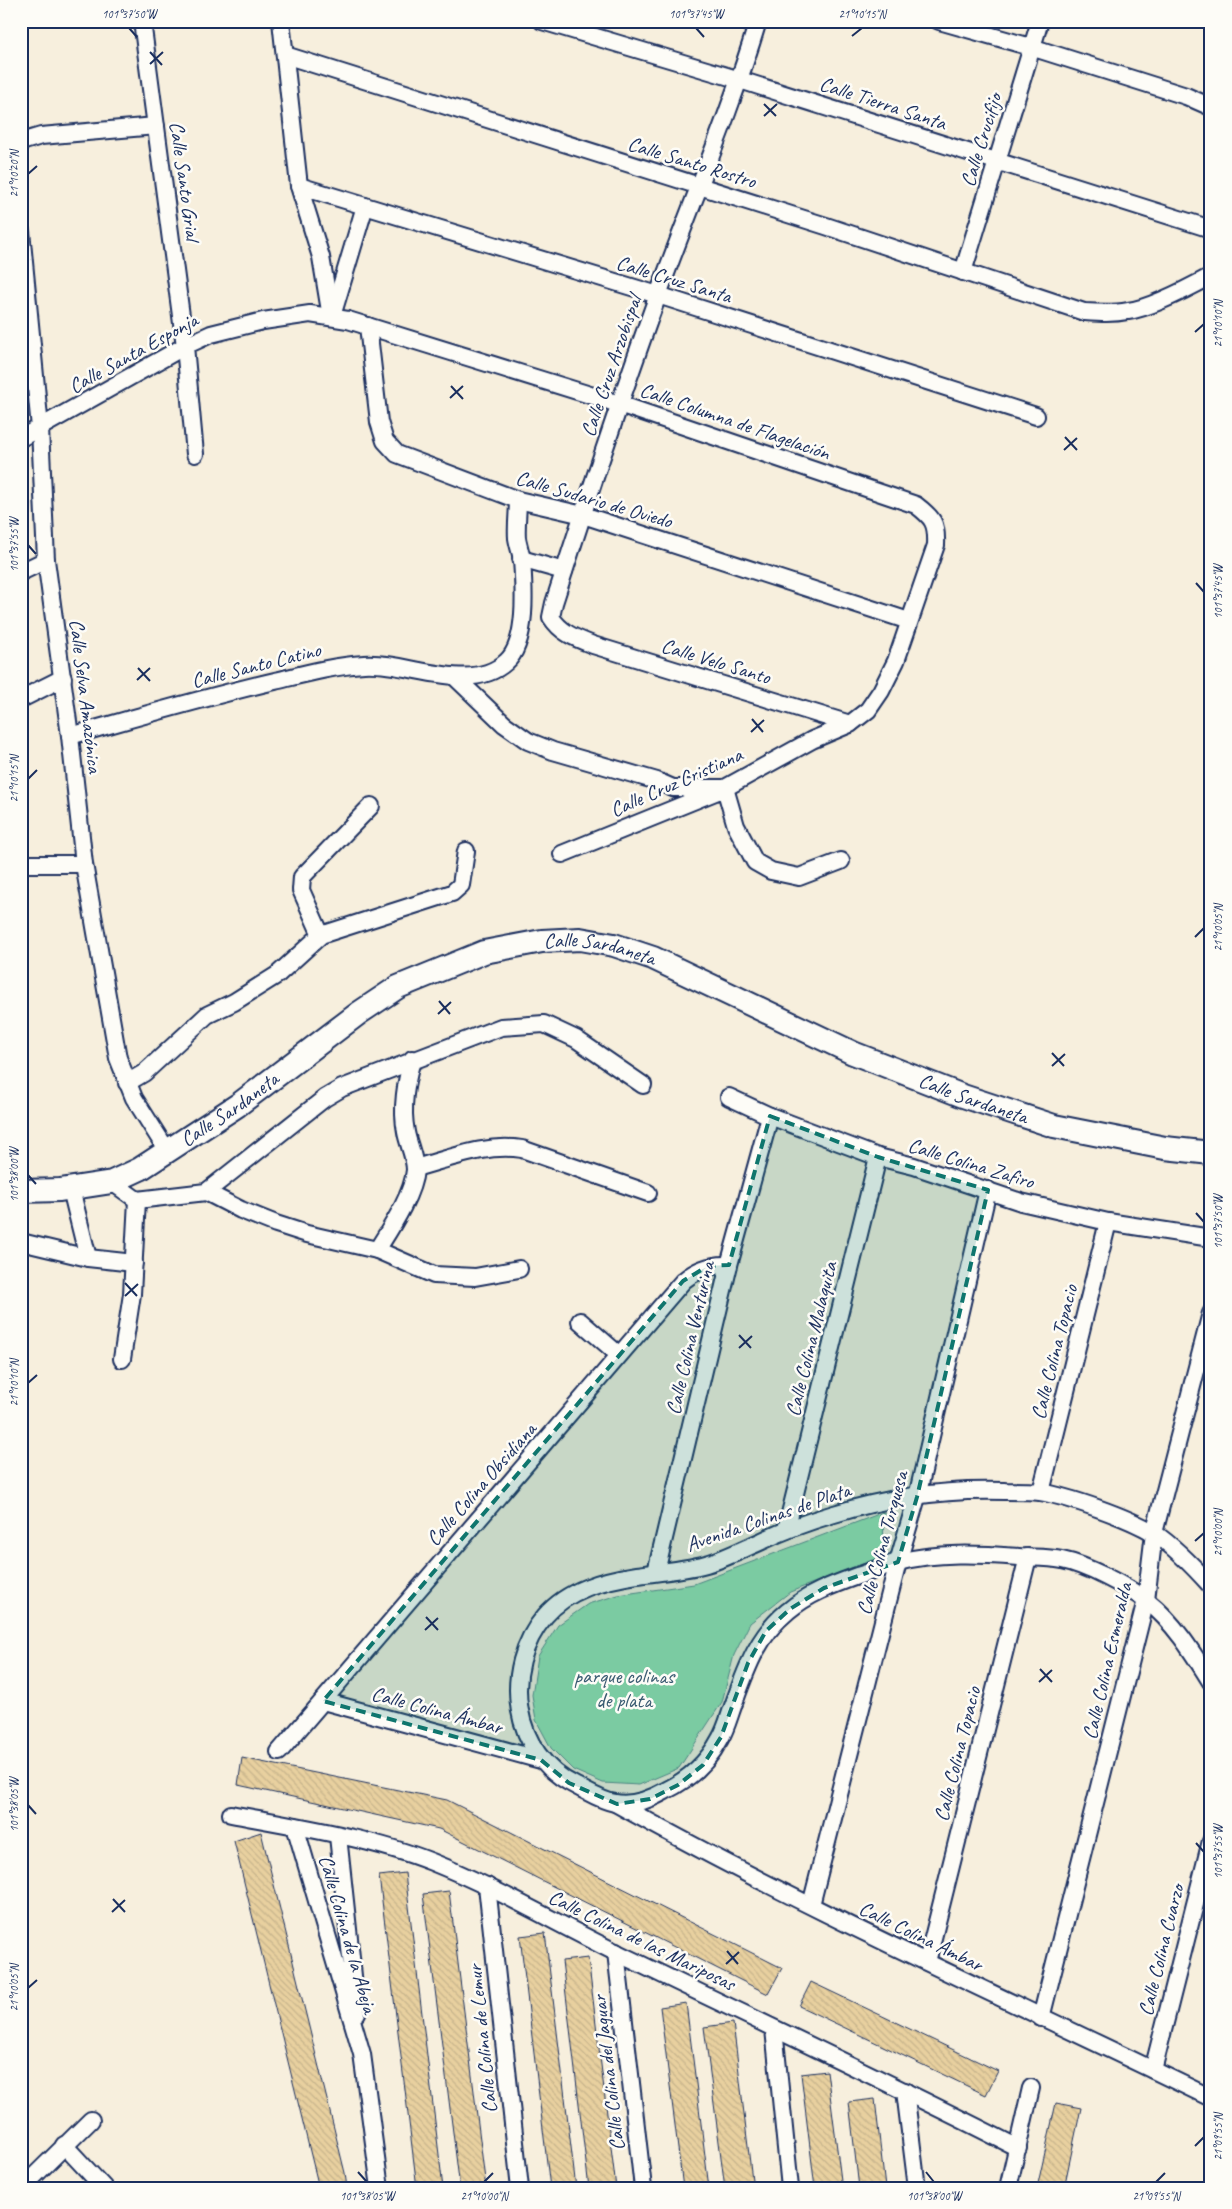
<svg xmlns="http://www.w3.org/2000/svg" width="1232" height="2209" font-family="Caveat,sans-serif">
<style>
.green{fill:#96e0af;stroke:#588886}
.building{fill:url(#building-back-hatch);stroke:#1b2f5e}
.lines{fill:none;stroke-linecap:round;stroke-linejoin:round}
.street-casing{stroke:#1b2f5e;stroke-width:20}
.secondary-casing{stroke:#1b2f5e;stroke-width:26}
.street{stroke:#fdfcf7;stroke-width:16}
.secondary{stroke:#fdfcf7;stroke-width:22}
.marked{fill:#0f766e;fill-opacity:0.2;stroke:#0f766e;stroke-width:4;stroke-dasharray:10 6;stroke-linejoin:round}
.ticks{fill:none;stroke:#1b2f5e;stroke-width:2}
.labels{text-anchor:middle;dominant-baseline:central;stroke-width:5;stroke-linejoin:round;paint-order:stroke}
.street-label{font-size:21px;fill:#1b2f5e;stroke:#fdfcf7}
.park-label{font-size:21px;fill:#3a5b72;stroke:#fdfcf7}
.neatline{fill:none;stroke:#1b2f5e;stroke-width:2}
.ticks-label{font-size:12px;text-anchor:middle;fill:#1b2f5e}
</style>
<defs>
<pattern id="building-back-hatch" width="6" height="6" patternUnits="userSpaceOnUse" patternTransform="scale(1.25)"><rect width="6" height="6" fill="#e8d09f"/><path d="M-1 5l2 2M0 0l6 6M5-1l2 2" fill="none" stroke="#c6b38b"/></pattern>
</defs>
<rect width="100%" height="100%" fill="#f7efdd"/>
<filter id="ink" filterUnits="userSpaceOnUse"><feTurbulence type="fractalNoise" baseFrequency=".02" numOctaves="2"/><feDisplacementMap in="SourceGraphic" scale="10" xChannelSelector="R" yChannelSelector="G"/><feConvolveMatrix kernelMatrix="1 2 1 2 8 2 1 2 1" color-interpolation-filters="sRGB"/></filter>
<g filter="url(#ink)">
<path class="green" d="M884,1512L883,1556L790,1592L750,1623L734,1655L722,1702L679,1768L639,1785L603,1783L573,1770L551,1748L536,1720L532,1695L538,1656L558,1625L588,1604L618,1595L694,1584Z"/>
<g class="building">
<path d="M242,1758L447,1800L782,1968L768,1994L439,1829L238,1785Z"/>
<path d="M261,1832L345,2173L347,2188H319L234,1841Z"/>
<path d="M405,1873L443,2188H417L379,1876Z"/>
<path d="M449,1891L486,2188H460L423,1894Z"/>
<path d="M545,1933L576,2188H550L520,1936Z"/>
<path d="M588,1958L616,2188H589L562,1961Z"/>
<path d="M811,1982L998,2071L986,2095L799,2006Z"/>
<path d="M686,2003L709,2188H683L660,2007Z"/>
<path d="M733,2023L753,2188H725L704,2027Z"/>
<path d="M827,2071L842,2188H815L801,2074Z"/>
<path d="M875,2099L885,2188H859L849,2102Z"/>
<path d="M1056,2103L1081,2108L1064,2188H1037Z"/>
</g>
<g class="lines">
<g class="street-casing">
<g id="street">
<path d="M142,21L185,346L195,454"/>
<path d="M281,21L299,186L321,257L331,317"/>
<path d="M542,21L740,80L1211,229"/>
<path d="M758,21C730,114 691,204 658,295C621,397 587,500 554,603L551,617C561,633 575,638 593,645L850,724"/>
<path d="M939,21L1031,47L1186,96L1211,107"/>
<path d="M285,55L826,226L1084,312C1099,313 1113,314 1128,311C1151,308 1189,288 1211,276"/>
<path d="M21,142L41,136L156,126"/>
<path d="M299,186L658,295L1036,416"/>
<path d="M21,231L40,428L46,560L70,736L84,864L118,1058L134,1098L168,1152"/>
<path d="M963,272L1040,21"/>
<path d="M333,313L365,206"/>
<path d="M368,326L379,422L385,441L397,454L518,500L583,515L909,621"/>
<path d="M21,438L185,346L211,334L263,321L310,314L348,320L619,404L916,505C933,518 937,523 936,545L896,661L881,691L868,710L850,724L812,740L725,788L562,854"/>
<path d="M521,559L564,571"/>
<path d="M21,572L46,560"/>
<path d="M455,677L504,724L528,741L553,751L657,781L673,788H725L736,826L755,862L771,871L799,877L841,861"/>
<path d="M21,699L63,678"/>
<path d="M70,736C138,717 206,697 275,681C304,674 333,666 364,664C408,661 470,695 506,662C528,643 524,587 522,560C521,553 518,545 517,538C516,526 518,512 518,500"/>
<path d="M21,864H84"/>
<path d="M321,935L301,890L302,877L371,806"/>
<path d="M127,1083L144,1073L207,1015L234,1002L277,975L321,935L452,893L461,885L466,851"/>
<path d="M729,1097L770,1116L878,1157L914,1166L1021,1202L1108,1222L1211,1238"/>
<path d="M415,1168C449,1159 486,1143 522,1149L648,1193"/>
<path d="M112,1182L137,1200L132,1294L122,1359"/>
<path d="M71,1189L88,1258"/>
<path d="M206,1192L241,1210L276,1224L307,1234L377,1250L434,1275L475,1277L519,1269"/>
<path d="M137,1200L206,1192L325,1098L342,1088L501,1027L544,1024L576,1039L643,1085"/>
<path d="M21,1242L88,1258L134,1263"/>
<path d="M377,1250C390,1229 413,1195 415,1170C415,1157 408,1144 406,1132C401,1107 406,1083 412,1059"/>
<path d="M580,1321L619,1355"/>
<path d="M1041,1492L1108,1222"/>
<path d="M786,1530L878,1157"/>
<path d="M656,1572L729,1265L770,1116"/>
<path d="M1211,1586C1194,1567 1175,1547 1154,1533C1127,1517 1070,1497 1040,1492C1029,1491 1017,1491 1005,1491C949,1489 889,1497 834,1514C810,1521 785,1530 762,1541C743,1549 725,1559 706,1564C684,1570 660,1572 637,1575C604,1580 568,1589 545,1616C500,1669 512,1755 576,1786C588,1792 602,1801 615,1803C632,1806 651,1799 665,1791C688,1780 708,1762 720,1739C726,1729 729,1717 733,1706C746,1670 757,1636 788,1611C808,1594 832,1585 857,1576C871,1572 884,1566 898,1562C937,1552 979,1554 1019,1557C1033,1558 1048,1557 1062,1560C1087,1565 1126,1586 1147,1601C1174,1622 1193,1653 1211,1682"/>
<path d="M323,1701L541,1760"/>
<path d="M279,1752L683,1281C697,1269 711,1264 729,1265"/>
<path d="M617,1804C810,1912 1012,2001 1211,2098"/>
<path d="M231,1814C295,1826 372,1838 432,1862C502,1890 566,1929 634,1961C762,2023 891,2083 1018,2148"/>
<path d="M295,1826L362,2054L380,2188"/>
<path d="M338,1836L357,2013"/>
<path d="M487,1886L520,2188"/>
<path d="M811,1905L898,1562L917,1497L988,1190"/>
<path d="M616,1952L643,2188"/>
<path d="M927,1962L1028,1557"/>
<path d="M1041,2018L1146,1600L1154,1533L1211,1313"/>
<path d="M774,2029L790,2188"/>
<path d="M1153,2070L1211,1841"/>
<path d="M905,2091L917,2188"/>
<path d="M64,2145L104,2188"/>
<path d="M22,2188L91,2120"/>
<path d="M1008,2188L1031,2088"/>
</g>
</g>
<g class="secondary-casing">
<g id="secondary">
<path id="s1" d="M21,1191L60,1190L112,1182L140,1169L238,1105L359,1013L398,987L484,952L542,941L580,939L614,945L653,958L853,1053L963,1096L1054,1126L1165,1148L1211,1153"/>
</g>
</g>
<use href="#street" class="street"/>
<use href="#secondary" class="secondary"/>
</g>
</g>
<path class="marked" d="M770,1116L878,1157L988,1190L917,1497L898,1562L824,1588L790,1609L766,1631L748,1663L721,1737L703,1765L678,1785L650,1799L617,1804L569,1783L541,1760L323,1701L683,1281L708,1266L729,1265Z"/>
<path class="ticks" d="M129,28L137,37M696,28L704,37M852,36L862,28M150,52L162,65M150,64L163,52M764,104L776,116M764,116L777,104M28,174L37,166M1195,332L1204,324M451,386L463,399M450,398L463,386M1065,437L1077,450M1064,450L1077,438M28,545L36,554M1196,583L1204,592M138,668L150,681M137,680L150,668M752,719L763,732M751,732L764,720M28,779L37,770M1195,937L1204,928M439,1001L450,1014M438,1014L451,1002M1052,1053L1064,1066M1052,1066L1065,1054M28,1175L36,1184M1196,1213L1204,1222M125,1283L137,1296M125,1296L138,1284M739,1335L751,1348M739,1348L752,1336M28,1383L37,1375M1195,1541L1204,1533M426,1617L438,1630M425,1630L438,1618M1040,1669L1052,1682M1039,1682L1052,1670M28,1805L36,1814M1196,1843L1204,1852M113,1899L125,1912M112,1912L125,1900M727,1951L738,1964M726,1964L739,1952M28,1988L37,1980M1195,2146L1204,2137M358,2172L367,2182M926,2172L934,2182M484,2182L493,2173M1156,2182L1165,2173"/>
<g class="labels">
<g class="street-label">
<text transform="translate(883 103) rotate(18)">Calle Tierra Santa</text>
<text transform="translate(981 140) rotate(-73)">Calle Crucifijo</text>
<text transform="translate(692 162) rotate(17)">Calle Santo Rostro</text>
<text transform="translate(185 181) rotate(82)">Calle Santo Grial</text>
<text transform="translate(674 279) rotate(17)">Calle Cruz Santa</text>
<text transform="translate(133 353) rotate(-29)">Calle Santa Esponja</text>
<text transform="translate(611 366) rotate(-71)">Calle Cruz Arzobispal</text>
<text transform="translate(735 421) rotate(19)">Calle Columna de Flagelación</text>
<text transform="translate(594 499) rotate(16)">Calle Sudario de Oviedo</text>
<text transform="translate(716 661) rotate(17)">Calle Velo Santo</text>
<text transform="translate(256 665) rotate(-14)">Calle Santo Catino</text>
<text transform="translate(86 696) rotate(83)">Calle Selva Amazónica</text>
<text transform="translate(676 782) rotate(-24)">Calle Cruz Cristiana</text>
<text stroke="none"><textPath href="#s1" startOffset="649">Calle Sardaneta</textPath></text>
<text stroke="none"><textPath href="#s1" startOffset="1054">Calle Sardaneta</textPath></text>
<text stroke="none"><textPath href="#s1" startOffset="230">Calle Sardaneta</textPath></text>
<text transform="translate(971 1163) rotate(17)">Calle Colina Zafiro</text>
<text transform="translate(690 1338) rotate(-77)">Calle Colina Venturina</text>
<text transform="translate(811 1339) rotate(-76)">Calle Colina Malaquita</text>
<text transform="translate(1054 1352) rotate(-76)">Calle Colina Topacio</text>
<text transform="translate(481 1484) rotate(-49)">Calle Colina Obsidiana</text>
<text transform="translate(768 1517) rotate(-19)">Avenida Colinas de Plata</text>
<text transform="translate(882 1543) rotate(-75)">Calle Colina Turquesa</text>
<text transform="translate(1107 1661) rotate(-77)">Calle Colina Esmeralda</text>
<text transform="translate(437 1710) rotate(15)">Calle Colina Ámbar</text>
<text transform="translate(957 1754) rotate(-76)">Calle Colina Topacio</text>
<text transform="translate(348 1934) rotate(74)">Calle Colina de la Abeja</text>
<text transform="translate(921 1936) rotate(26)">Calle Colina Ámbar</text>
<text transform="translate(642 1940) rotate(26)">Calle Colina de las Mariposas</text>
<text transform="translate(1161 1950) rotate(-76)">Calle Colina Cuarzo</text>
<text transform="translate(482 2039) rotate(-96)">Calle Colina de Lemur</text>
<text transform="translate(608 2073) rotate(-97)">Calle Colina del Jaguar</text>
</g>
<g class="park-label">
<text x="624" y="1676">parque colinas<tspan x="624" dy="24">de plata</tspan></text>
</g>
</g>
<rect width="1232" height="2209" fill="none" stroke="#fdfcf7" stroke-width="55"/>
<rect x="28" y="28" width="1176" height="2154" class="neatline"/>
<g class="ticks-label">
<text x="129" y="18">101°37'50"W</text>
<text x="696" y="18">101°37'45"W</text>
<text x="862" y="18">21°10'15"N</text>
<text transform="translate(14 174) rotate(-90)" y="4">21°10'20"N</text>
<text transform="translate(1218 324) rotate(-90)" y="4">21°10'10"N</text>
<text transform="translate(14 545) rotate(-90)" y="4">101°37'55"W</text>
<text transform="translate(1218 592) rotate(-90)" y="4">101°37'45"W</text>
<text transform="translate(14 779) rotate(-90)" y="4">21°10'15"N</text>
<text transform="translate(1218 928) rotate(-90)" y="4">21°10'05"N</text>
<text transform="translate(14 1175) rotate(-90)" y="4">101°38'00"W</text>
<text transform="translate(1218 1222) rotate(-90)" y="4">101°37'50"W</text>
<text transform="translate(14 1383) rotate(-90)" y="4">21°10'10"N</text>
<text transform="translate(1218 1533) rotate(-90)" y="4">21°10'00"N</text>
<text transform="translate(14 1805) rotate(-90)" y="4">101°38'05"W</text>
<text transform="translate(1218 1852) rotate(-90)" y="4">101°37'55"W</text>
<text transform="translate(14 1988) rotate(-90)" y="4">21°10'05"N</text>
<text transform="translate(1218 2137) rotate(-90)" y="4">21°09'55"N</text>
<text x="367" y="2200">101°38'05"W</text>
<text x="484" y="2200">21°10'00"N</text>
<text x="934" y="2200">101°38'00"W</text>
<text x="1156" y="2200">21°09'55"N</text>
</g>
</svg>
